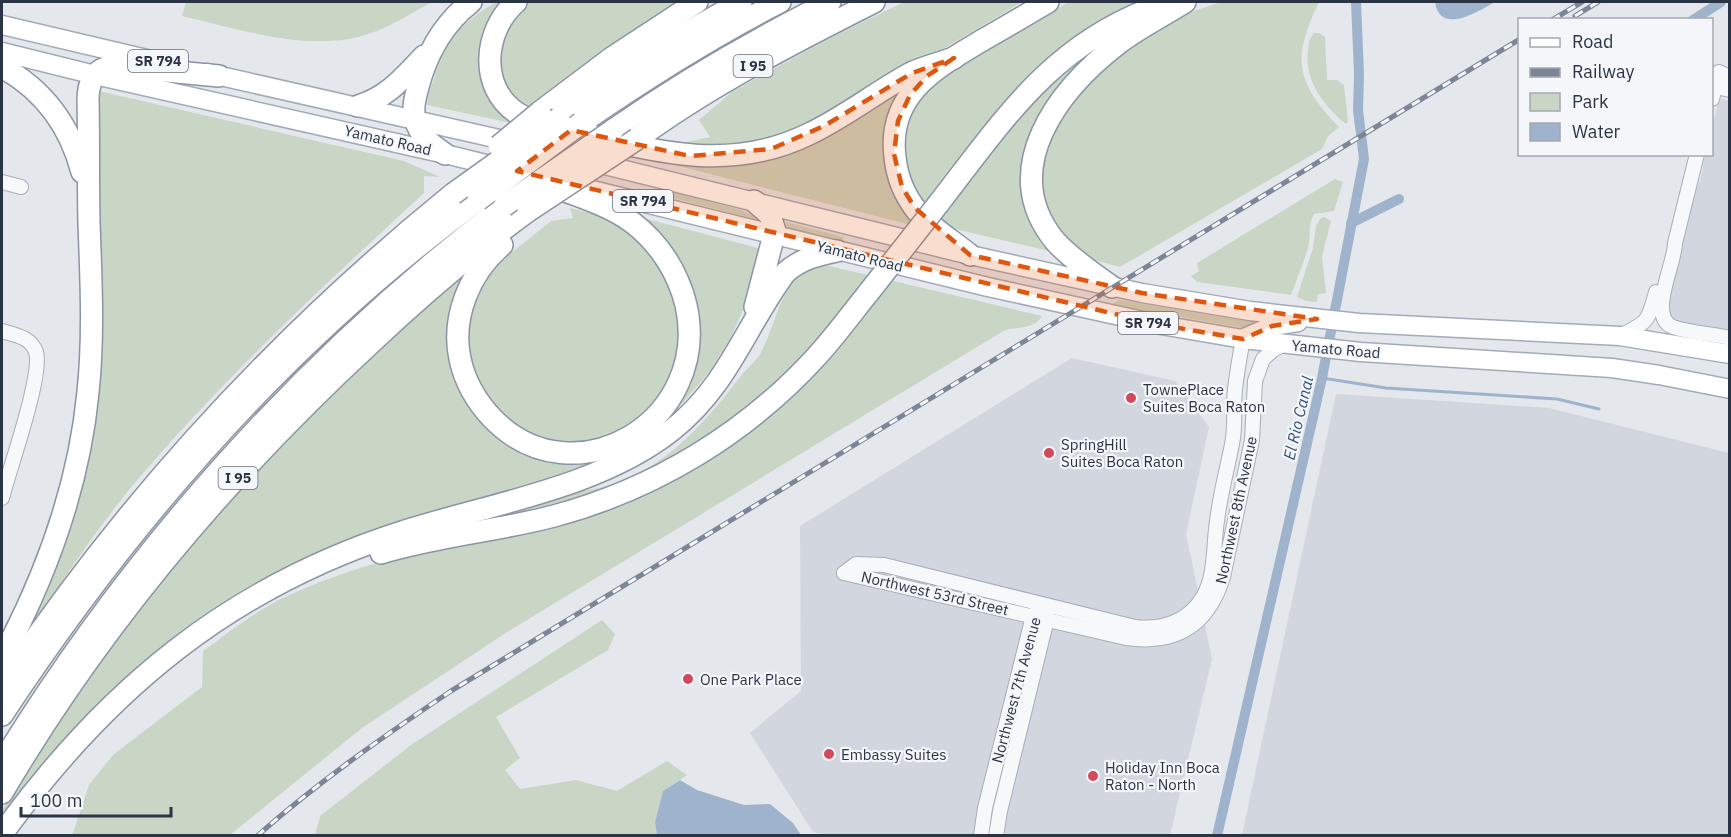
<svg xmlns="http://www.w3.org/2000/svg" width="1731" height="837" font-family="'IBM Plex Sans',sans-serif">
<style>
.built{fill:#d2d6de}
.green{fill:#c9d6c5}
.water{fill:#9fb4cc}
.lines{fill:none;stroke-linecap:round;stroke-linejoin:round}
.stream{stroke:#9fb4cc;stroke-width:3}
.canal{stroke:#9fb4cc;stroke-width:10}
.minor-casing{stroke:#a9aeb7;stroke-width:16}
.major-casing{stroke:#a3abb8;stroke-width:21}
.highway-casing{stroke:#8b94a3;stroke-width:24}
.minor{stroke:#f7f8fa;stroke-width:14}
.major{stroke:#fff;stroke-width:18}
.highway{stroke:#fff;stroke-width:21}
.rail-casing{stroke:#7d8696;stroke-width:5}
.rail{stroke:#f4f6f9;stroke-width:3;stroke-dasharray:9;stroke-linecap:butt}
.highway-bridge-casing{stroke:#8b94a3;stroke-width:24;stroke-linecap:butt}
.highway-bridge{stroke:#fff;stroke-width:21}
.marked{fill:#df570f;fill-opacity:0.2;stroke:#df570f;stroke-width:4.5;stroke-dasharray:12 8;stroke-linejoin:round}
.poi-dot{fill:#d1495b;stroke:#f4f6f9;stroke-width:2}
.labels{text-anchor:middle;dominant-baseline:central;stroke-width:4.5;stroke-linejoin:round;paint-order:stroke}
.shield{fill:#f4f6f9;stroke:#676e7b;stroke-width:1.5}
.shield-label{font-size:14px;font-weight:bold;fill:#2b3445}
.street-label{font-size:15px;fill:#2b3445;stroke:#f4f6f9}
.poi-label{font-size:15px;fill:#2b3445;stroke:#f4f6f9;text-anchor:start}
.water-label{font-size:16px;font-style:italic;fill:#34527a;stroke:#f4f6f9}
</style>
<rect width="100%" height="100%" fill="#e4e7ec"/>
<g class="built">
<path d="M1722,99L1729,101V332L1671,320L1667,300L1697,186L1700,182L1705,155L1712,154V128L1718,103Z"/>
<path d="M1072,358L1175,381L1209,427L1186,534L1212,659L1170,835L831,836L813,832L750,733L801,691L800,526Z"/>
<path d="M1336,394L1549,408L1729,453V835H1242Z"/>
</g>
<g class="green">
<path d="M186,2H432C413,12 394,25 374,32C312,55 244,30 182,16Z"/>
<path d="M497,2H507L485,40L516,124L427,105C427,97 431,87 434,79C445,42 463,20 497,2Z"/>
<path d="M527,2H676L533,106C514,101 501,85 500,66C499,57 501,55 496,47L518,7Z"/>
<path d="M904,2H1022L824,120L800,130L727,150L678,144L710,137L699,120L733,91L836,35Z"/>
<path d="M1069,2H1155L1048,80L1131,24L1029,152L1054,252L955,229L943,221L920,197L912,182L906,164L905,143L907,128L912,113L923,95L942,77Z"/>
<path d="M1221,2H1319C1292,58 1295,82 1339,127L1328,136L1322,149L1120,267L1091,259L1064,240L1044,205L1039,180L1043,148L1079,92L1114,56L1173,18Z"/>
<path d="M1314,33H1319L1325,37L1327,80H1337L1344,85L1348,121L1346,124C1325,107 1304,81 1308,51C1309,44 1309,39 1314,33Z"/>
<path d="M904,85L890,120L923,228L659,161L720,163Z"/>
<path d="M94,90L404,161L440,177L424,176V193C321,288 218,383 128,491C91,537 58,587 26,637L20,633L83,456Z"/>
<path d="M1335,179L1343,182L1334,211L1314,214C1308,224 1311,236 1308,248C1303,264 1297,279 1291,295L1197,282L1191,276L1199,271L1197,263Z"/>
<path d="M658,188L741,210L756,217L755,219L658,194L657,193Z"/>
<path d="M570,208L599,215L625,228L656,256L681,315L678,368L644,421L587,444L548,439L524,431L510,422L486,397L472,368L467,335L470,309L490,270L551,221L573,218Z"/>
<path d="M636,216L762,249L743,310L731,337L710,371L680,406L669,423L588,469L424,517L202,621L5,817L2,814V810L63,711L150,591L315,405L466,267L472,271L451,342L517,445L637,441L697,331Z"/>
<path d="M1324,217L1331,221L1322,256L1326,293L1318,294L1317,302L1306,301L1297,297L1313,248L1316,226L1321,218Z"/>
<path d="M786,222L844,237L843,241L787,227Z"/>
<path d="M825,265L1042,316C1035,329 1018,327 1005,330L507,632L362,728L230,835L72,836L89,785L114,754L202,687L203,651C223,637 242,621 263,609C309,582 364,566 416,552C451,543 488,540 523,532C554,526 585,516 614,505C725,462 809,385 879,291L862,287C839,317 817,348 789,374C722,438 641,487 550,510C536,514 521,516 506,520C484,525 462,531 439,535L438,532L582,491C654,482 699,430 741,376C746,369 754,363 759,356C779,323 779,271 825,265Z"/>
<path d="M1118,300L1259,323L1251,329L1111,305Z"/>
<path d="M602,620L615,634L608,650L496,717L520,758L505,770L520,789L576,780L617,791L667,761L687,775L663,791L655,822L657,835L315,836L320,816L411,745Z"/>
</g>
<g class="water">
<path d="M1435,2H1495C1479,11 1440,36 1435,2Z"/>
<path d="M680,780L697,790L744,805L770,804L793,823L801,835H657L655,822L663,791Z"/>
</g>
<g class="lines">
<path class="stream" d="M1322,378L1386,388L1557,399L1599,409"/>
<g class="canal">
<path d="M1693,20L1721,2"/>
<path d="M1351,223L1399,199"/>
<path d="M1217,836L1322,378L1364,159L1358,110L1359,74L1356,2"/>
</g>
<g class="minor-casing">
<g id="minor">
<path d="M1715,87L1730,90"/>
<path d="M1712,99L1719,72L1730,77"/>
<path d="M1697,154L1675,243C1675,264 1647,317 1673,327C1689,333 1713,334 1730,338"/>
<path d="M2,182L21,187"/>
<path d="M2,331C15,335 31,337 36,352C43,375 9,470 2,498"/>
<path d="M1620,336C1648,322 1648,322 1656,292"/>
<path d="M844,573L1126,638C1176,645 1208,626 1223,577L1252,440L1255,381L1263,359L1273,350L1284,344"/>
<path d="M844,573L856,564L884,565L1135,627C1162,630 1188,622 1203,597C1216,575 1213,546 1217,521C1220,495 1227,470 1232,444C1236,426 1233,407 1235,389C1237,372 1240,355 1243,339"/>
<path d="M981,836L985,808L1033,616L1038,610"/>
<path d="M996,836L1000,811L1047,619L1045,612"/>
</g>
</g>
<g class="major-casing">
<g id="major">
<path d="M2,25L168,64"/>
<path d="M2,52L95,75L445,154L988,287L1161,325L1243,339L1361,352L1612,368L1659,375L1730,389"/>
<path d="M207,73L499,139L970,255L1142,293L1250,311L1359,323L1620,336L1730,354"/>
<path d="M1244,338L1272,326L1298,322"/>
</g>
</g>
<g class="highway-casing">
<g id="highway">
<path d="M516,2C484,30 478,87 517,113C525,118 535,121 544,124C634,145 720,178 809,134C845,117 876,92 911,73C924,67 940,63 954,58"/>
<path d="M2,67C44,90 70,126 82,172"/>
<path d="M358,106C387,98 404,77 424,56"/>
<path d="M540,112L613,57L697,2"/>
<path d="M559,118C616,74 678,37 741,2"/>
<path d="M581,123C645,79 711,37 780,2"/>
<path d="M613,130C682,82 754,40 830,2"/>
<path d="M637,139C711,85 793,43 874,2"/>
<path d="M445,154C431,145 420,136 415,119C412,109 415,97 418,87C427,52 443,24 471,2"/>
<path d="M754,201L770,215L775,231L755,307"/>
<path d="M939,203C1004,119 1053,43 1158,6"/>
<path d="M502,245C470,272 451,317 460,359C465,382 476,401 492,418C574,503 712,421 686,305C678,272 659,243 633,223C608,204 574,195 546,184"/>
<path d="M970,255C953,241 932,229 917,211C905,196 897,177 895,157C887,94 936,68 981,41C1004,28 1026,15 1048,2"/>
<path d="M1112,287C1093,273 1071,259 1055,241C996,169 1059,89 1119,43C1140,27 1163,16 1185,2"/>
<path d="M381,553C437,536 497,531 554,516C655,489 747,433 817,356C836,335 852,313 869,292"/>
<path d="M2,658C47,574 79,487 88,392C94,336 91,279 89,223C88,182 89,141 88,100C88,83 94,68 114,66L219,76"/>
<path d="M2,687C127,500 278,336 453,194"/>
<path d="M2,715C131,519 288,340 478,200"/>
<path d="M2,763C133,550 304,358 504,206"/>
<path d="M2,793C100,626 229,474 372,342C421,296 473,251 528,211"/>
<path d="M2,834C107,689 230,587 402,532C489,504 599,488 672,430C728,386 745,327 785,273C800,259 817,255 837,251"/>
</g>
</g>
<use href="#minor" class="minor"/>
<use href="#major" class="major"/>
<use href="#highway" class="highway"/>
<g class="rail-casing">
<g id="rail">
<path d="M1575,16L1598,2"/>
<path d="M1552,20L1582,2"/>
<path d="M257,836C318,782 384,736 451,691L1520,39"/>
</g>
</g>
<use href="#rail" class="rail"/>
<g class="highway-bridge-casing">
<g id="highway-bridge">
<path d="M499,146L540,112"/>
<path d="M453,194L559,118"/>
<path d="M478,200L581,123"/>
<path d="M504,206L613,130"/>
<path d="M528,211L637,139"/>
<path d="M869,292L939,203"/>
</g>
</g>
<use href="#highway-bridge" class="highway-bridge"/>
</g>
<path class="marked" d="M954,58L927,76L910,95L898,121L894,154L902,187L915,208L970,255L1142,293L1317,319L1272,326L1243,339L1161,325L517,171L571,130L690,156L771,149L824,126L912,73Z"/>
<g class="poi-dot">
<circle cx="1131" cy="398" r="6"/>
<circle cx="1049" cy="453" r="6"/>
<circle cx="688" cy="679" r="6"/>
<circle cx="829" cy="754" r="6"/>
<circle cx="1093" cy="776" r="6"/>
</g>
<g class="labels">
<g class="shield">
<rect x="128" y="50" width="60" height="22" rx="4.5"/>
<rect x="733.5" y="55" width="39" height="22" rx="4.5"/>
<rect x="613" y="190" width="60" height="22" rx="4.5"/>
<rect x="1118" y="312" width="60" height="22" rx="4.5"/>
<rect x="218.5" y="467" width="39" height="22" rx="4.5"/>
</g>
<g class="shield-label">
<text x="158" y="61">SR 794</text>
<text x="753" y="66">I 95</text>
<text x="643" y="201">SR 794</text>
<text x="1148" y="323">SR 794</text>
<text x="238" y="478">I 95</text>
</g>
<g class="street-label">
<text transform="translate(388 140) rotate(13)">Yamato Road</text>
<text transform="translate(860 256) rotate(14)">Yamato Road</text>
<text transform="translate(1336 349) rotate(5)">Yamato Road</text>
<text transform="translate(1236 510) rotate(-78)">Northwest 8th Avenue</text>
<text transform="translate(935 593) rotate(13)">Northwest 53rd Street</text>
<text transform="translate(1016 690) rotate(-75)">Northwest 7th Avenue</text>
</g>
<g class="poi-label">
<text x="1143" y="389">TownePlace<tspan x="1143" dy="17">Suites Boca Raton</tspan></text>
<text x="1061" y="444">SpringHill<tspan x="1061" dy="17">Suites Boca Raton</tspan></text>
<text x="700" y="679">One Park Place</text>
<text x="841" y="754">Embassy Suites</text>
<text x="1105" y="767">Holiday Inn Boca<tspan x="1105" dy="17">Raton - North</tspan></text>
</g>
<g class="water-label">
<text transform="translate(1298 418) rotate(-77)">El Rio Canal</text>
</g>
</g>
<rect width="1731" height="837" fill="none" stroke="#2b3445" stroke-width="6"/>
<rect x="1518" y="18" width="195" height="138" fill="#f4f6f9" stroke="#a4a8b1" stroke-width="1.5"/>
<rect x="1530" y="38" width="30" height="9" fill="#ffffff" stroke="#a4a8b1" stroke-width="1.5"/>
<text x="1572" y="48" font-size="18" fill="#2b3445">Road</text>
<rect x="1530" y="68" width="30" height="9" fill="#7d8696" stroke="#a4a8b1" stroke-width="1.5"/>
<text x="1572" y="78" font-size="18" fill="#2b3445">Railway</text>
<rect x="1530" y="93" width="30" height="18" fill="#c9d6c5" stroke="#a4a8b1" stroke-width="1.5"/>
<text x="1572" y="108" font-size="18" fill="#2b3445">Park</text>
<rect x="1530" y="123" width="30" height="18" fill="#9fb4cc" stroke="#a4a8b1" stroke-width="1.5"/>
<text x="1572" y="138" font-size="18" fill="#2b3445">Water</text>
<path d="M21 807v9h150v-9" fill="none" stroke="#2b3445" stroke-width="3"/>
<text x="30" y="807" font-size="18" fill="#2b3445" stroke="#f4f6f9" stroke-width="4.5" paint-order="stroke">100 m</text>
</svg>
